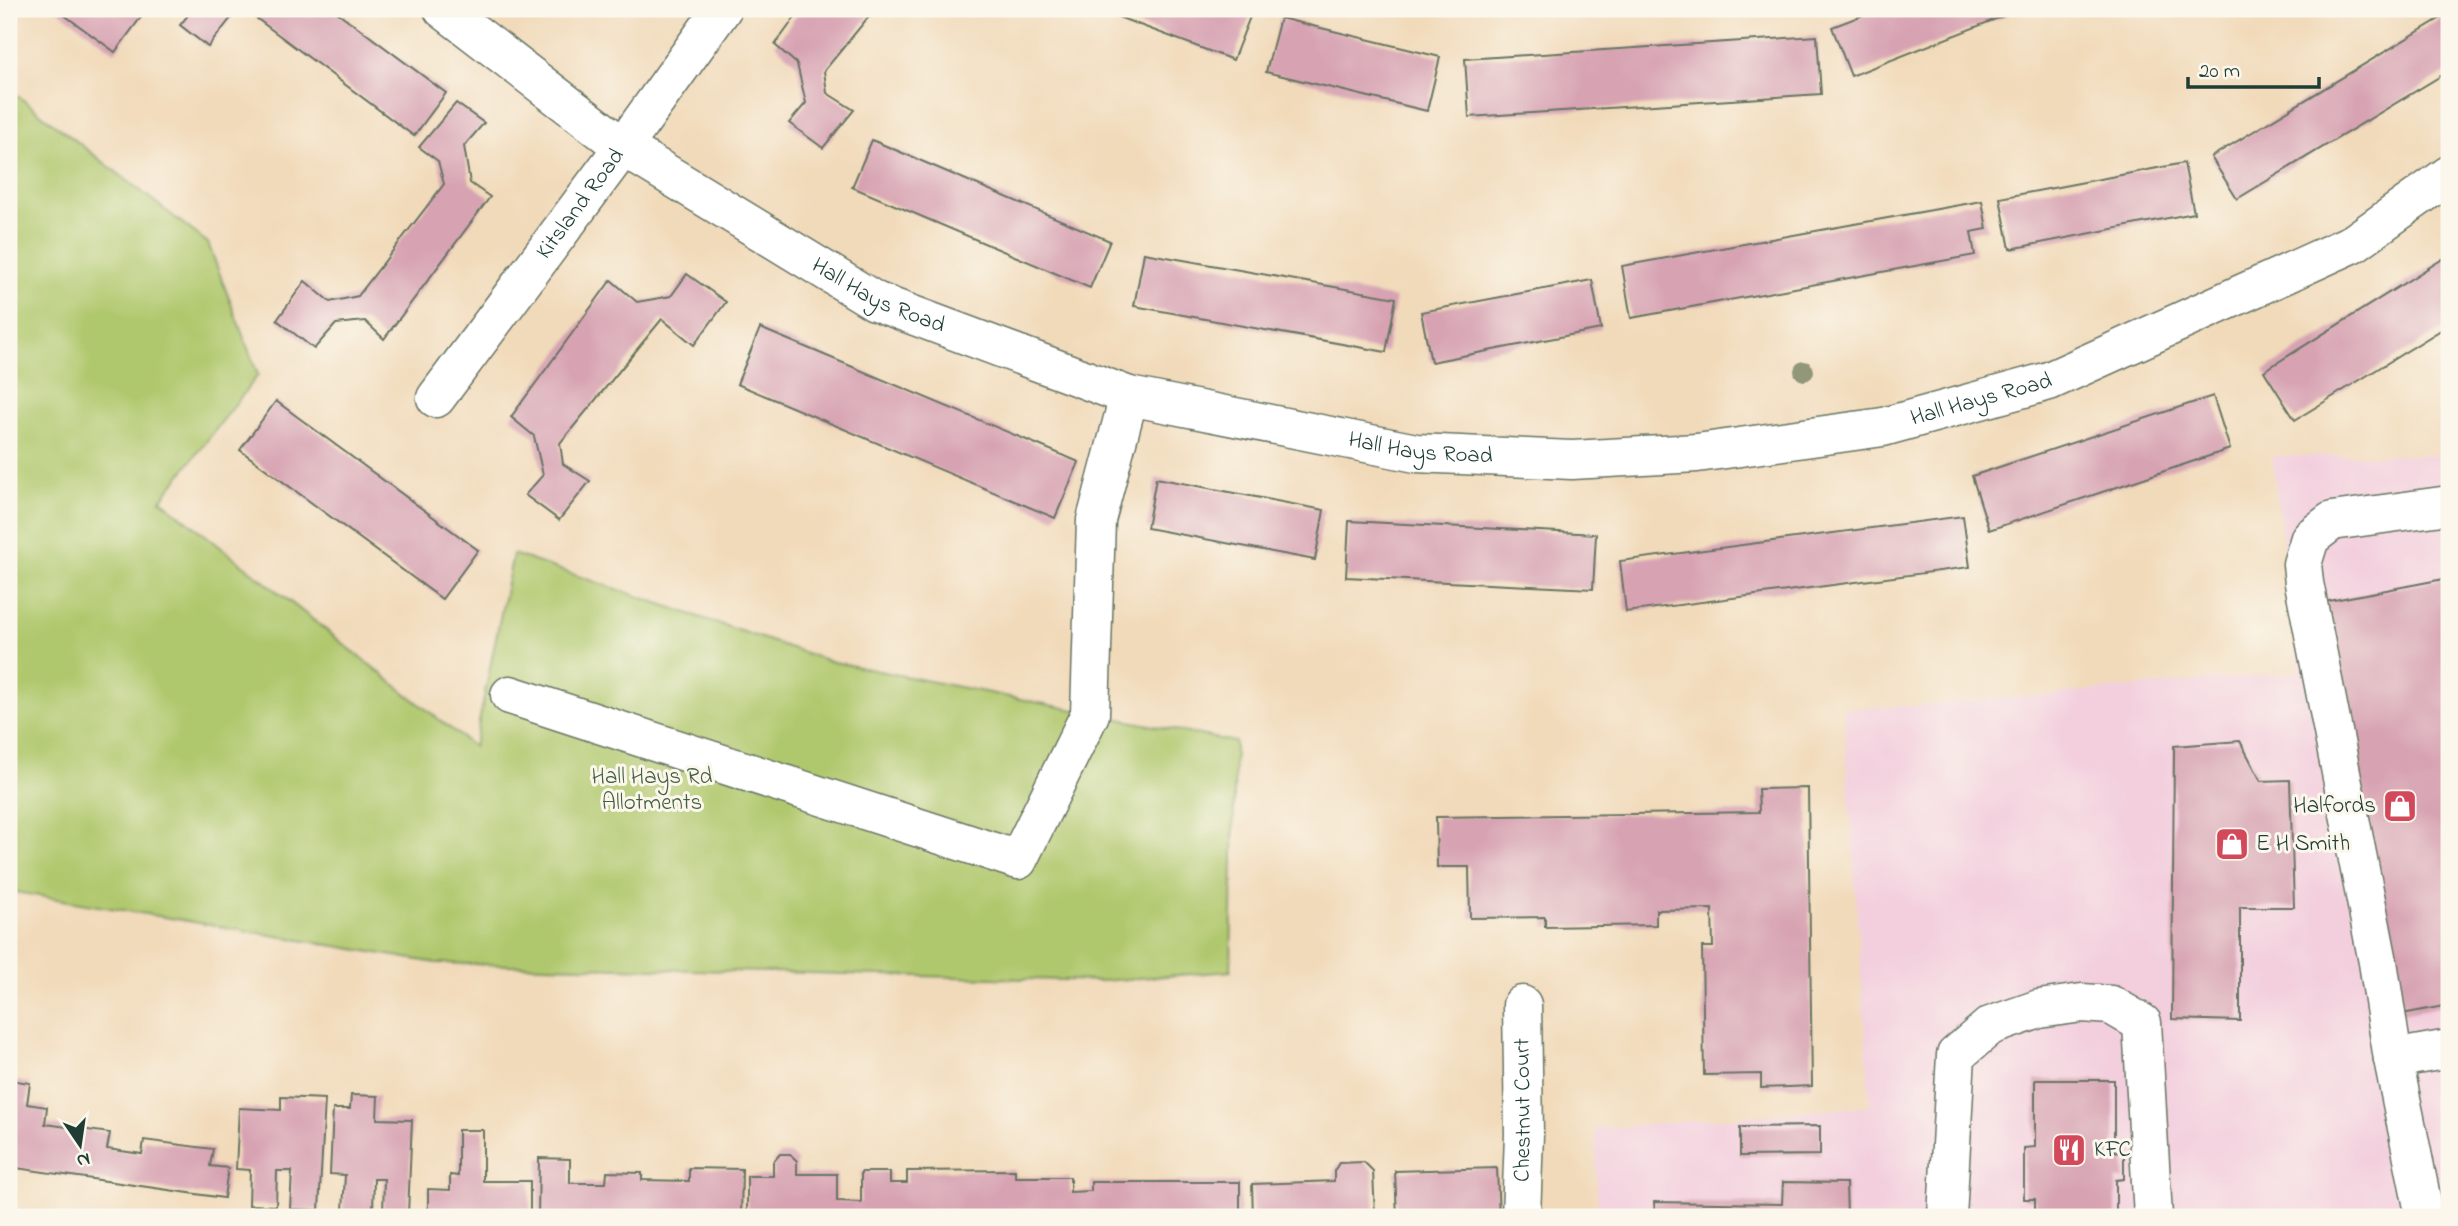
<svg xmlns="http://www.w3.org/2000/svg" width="2458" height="1226" font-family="'Indie Flower',sans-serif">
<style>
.built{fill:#f3cfde}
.green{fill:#b0c86d;stroke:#688250;stroke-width:2}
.building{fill:#d7a3b2}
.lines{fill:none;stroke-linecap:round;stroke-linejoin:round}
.minor-casing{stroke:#687463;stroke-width:41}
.minor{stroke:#fff;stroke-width:38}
.tree{fill:#919778}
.labels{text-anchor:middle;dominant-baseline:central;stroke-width:6;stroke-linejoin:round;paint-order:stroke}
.street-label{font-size:23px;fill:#1f3d34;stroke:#fbf7ec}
.park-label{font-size:23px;fill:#436042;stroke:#fbf7ec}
.poi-label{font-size:23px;fill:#1f3d34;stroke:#fbf7ec;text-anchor:start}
</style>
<rect width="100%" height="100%" fill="#fbf7ec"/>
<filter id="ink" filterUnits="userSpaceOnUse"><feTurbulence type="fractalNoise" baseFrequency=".0143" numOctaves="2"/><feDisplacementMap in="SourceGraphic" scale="14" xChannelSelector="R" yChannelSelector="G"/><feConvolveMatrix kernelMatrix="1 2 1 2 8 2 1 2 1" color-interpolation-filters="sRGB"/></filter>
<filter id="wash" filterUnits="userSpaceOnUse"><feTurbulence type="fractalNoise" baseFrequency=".00686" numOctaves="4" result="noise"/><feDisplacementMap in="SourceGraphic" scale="28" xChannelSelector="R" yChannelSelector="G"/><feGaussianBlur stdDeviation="1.57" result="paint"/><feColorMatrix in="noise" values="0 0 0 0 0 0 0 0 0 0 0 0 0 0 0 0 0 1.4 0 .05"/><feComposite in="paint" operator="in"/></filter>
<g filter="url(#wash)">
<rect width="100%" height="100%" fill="#f1daba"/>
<path class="built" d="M2449,455V1217H1598L1595,1129L1870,1106L1843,708L1920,706L2299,672L2272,456Z"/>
<path class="green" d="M9,89L208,243L258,375L161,500L474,747L513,554L829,661L1235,742L1231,971L1101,981L436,963L9,891Z"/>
<g id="blocks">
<g class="building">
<path d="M56,9H147L115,52Z"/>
<path d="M193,9H333L446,93L414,136L248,12L235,13L208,47L180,25Z"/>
<path d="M801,9H875L824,71L827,93L854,110L823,148L789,123L806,103L797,64L775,45Z"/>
<path d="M1097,9H1253L1233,60Z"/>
<path d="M1879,9H2013L2014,12L1851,76L1832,27Z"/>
<path d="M2449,13V71L2237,199L2211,157Z"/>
<path d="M1280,18L1440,57L1427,111L1266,72Z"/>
<path d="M1817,36L1821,94L1469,117L1465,59Z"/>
<path d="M456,103L484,123L464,146L470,183L490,197L384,339L365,321L336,324L314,349L277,320L305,281L330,302L358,296L444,184L438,161L419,147Z"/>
<path d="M872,140L1110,241L1090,288L852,187Z"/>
<path d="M2184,163L2194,213L2010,249L2000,198Z"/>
<path d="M1982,201L1987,229L1971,232L1975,255L1631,318L1622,266Z"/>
<path d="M1144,253L1396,298L1386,352L1134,306Z"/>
<path d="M2449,255V325L2295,420L2264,371Z"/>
<path d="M687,274L726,302L694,345L662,319L560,443L563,464L590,481L559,520L525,495L543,475L534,436L511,417L611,280L637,302L671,296Z"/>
<path d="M1592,280L1601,329L1431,362L1421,312Z"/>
<path d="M760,328L1079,462L1055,518L737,384Z"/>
<path d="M2213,396L2230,449L1989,530L1972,476Z"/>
<path d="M276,401L478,550L442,599L240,450Z"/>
<path d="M1156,478L1324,510L1315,560L1147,528Z"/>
<path d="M1963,516L1970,567L1626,612L1620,561Z"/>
<path d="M1349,521L1596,534L1593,589L1346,577Z"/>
<path d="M2449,578V1005L2392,1016L2313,604Z"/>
<path d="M2240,741L2261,781L2290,780L2294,907H2240V1021L2172,1019L2174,746Z"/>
<path d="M1808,788L1812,1086L1761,1088V1074L1704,1075L1702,947H1713L1712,909L1656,910V925L1545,927V917L1470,918L1469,867H1437L1436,817L1759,812L1758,789Z"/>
<path d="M10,1080L30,1083L27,1104L47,1107L45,1124L110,1133L107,1149L142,1154L144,1140L213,1149L210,1166L228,1168L224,1198L9,1167Z"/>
<path d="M2035,1080H2114V1151L2124,1152V1179L2116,1180V1217H2035V1199H2024V1148L2035,1147Z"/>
<path d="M351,1095L378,1096L377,1119L412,1120L408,1214L383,1213L384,1179H374L373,1211L343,1210L345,1175L330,1174L333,1109H350Z"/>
<path d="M281,1097L325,1099L319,1210L290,1209L292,1171H277L276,1206L249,1205L250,1170L236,1169L239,1108L281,1110Z"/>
<path d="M1820,1126V1155L1740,1156V1127Z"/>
<path d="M458,1130H483V1181H530V1217H428V1189L450,1190V1175L458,1176Z"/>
<path d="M780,1154H790L797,1161V1174H837V1201L861,1202V1172H890V1183H907V1171L1015,1170V1177H1070V1192L1091,1191V1182H1240V1217H747V1176H773V1162Z"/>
<path d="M539,1158L570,1159V1183H606L607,1172L642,1173V1180L689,1181V1168L742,1169L741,1217H538Z"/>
<path d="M1364,1162L1373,1171L1375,1217H1253L1252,1184L1334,1181V1171L1339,1163Z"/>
<path d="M1497,1168L1499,1217H1397L1395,1171Z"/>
<path d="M1783,1182L1846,1183L1847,1217H1655L1654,1202L1782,1204Z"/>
</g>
</g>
</g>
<g filter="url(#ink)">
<use href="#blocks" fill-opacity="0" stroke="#687463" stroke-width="2"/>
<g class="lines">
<g class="minor-casing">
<g id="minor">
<path id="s1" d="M443,9L623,147L875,301L1129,396L1416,453L1572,460L1697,453L1883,427L2049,381L2354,243L2449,175"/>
<path id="s2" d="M436,398L623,147L722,9"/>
<path d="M510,695L1018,860L1090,714L1096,520L1129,396"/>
<path d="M2393,1059L2378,962L2304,583L2302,564L2310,538L2332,521L2449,505"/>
<path id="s3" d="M1521,1217L1524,1134L1522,1005"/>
<path d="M1947,1217L1956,1055L1990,1026L2039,1009L2082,1003L2111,1005L2142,1023L2153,1217"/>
<path d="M2425,1217L2393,1059L2449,1049"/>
</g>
</g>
<use href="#minor" class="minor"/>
</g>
<circle class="tree" cx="1804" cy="371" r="10"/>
</g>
<defs>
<g id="shop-square" transform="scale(1.75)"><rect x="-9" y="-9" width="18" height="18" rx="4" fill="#d1495b" stroke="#fbf7ec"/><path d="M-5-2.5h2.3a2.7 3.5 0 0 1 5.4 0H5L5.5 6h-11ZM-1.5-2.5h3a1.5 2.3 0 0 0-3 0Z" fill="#fff"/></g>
<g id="restaurant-square" transform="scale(1.75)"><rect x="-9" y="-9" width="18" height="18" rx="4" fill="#d1495b" stroke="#fbf7ec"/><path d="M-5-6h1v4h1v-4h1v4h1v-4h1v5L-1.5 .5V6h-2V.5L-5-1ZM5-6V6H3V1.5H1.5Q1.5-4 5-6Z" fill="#fff"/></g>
</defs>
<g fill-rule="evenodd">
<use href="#shop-square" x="2400" y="806"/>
<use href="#shop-square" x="2232" y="844"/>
<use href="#restaurant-square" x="2069" y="1150"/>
</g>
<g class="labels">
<g class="street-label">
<text stroke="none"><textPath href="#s2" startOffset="242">Kitsland Road</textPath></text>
<text stroke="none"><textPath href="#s1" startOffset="523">Hall Hays Road</textPath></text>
<text stroke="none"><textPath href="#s1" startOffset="1657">Hall Hays Road</textPath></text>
<text stroke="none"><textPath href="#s1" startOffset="1090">Hall Hays Road</textPath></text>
<text stroke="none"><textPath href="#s3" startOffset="107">Chestnut Court</textPath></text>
</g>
<g class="park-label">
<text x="652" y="777">Hall Hays Rd<tspan x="652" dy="26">Allotments</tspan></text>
</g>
<g class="poi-label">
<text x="2376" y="806" text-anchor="end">Halfords</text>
<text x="2256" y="844">E H Smith</text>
<text x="2094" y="1150">KFC</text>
</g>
</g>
<rect width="2458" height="1226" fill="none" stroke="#fbf7ec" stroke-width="35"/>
<g transform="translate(80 1145) rotate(167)" stroke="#fbf7ec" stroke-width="5" paint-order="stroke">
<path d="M0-5L12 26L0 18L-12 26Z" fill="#1f3d34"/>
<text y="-10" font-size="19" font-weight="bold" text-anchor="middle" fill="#1f3d34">N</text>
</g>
<path d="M2188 77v10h131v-10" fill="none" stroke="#1f3d34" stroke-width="3.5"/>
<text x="2199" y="77" font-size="21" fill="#1f3d34" stroke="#fbf7ec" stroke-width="5" paint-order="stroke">20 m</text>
</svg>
